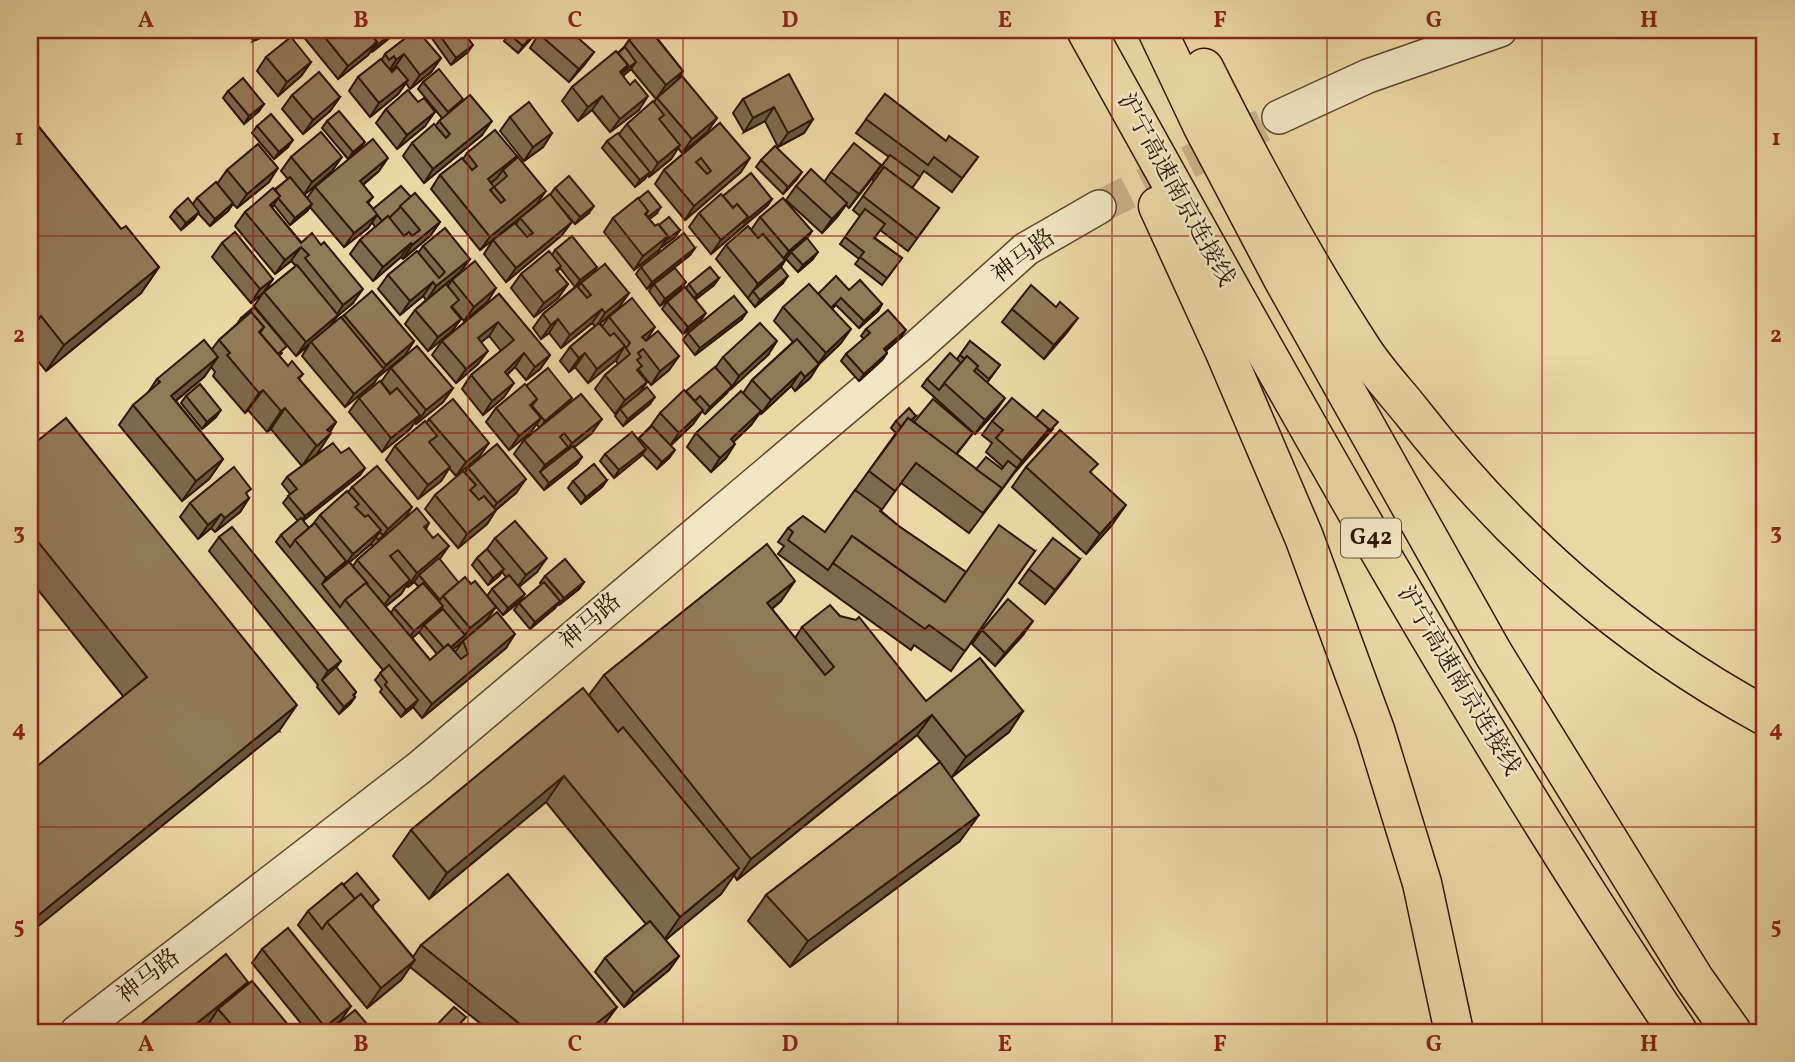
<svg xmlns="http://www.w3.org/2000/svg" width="1795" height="1062" font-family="Vollkorn,'Noto Serif SC',serif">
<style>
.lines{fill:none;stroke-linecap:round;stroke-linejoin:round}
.minor-tunnel{stroke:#c5b083;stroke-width:33;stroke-dasharray:33 17;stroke-linecap:butt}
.minor-casing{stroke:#5e462c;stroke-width:36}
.motorway-casing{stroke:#301604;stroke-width:41}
.minor{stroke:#f1e5c3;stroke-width:33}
.motorway{stroke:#ead7a3;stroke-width:38}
.wall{fill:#7d694b;stroke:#301604;stroke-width:2;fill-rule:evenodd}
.shaded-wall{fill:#66553d;stroke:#301604;stroke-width:2}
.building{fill:#917a57;stroke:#301604;stroke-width:2;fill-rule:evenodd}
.grid{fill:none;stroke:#8f2418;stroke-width:2;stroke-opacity:0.55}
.labels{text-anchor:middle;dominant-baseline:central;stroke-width:5;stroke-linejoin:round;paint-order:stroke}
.shield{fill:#f1e5c3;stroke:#6a543d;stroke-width:2}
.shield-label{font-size:23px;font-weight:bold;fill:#301604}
.street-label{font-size:24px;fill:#301604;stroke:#f1e5c3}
.neatline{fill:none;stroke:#8f2418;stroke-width:2.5}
.grid-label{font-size:23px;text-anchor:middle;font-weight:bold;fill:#8f2418}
</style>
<rect width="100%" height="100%" fill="#ead7a3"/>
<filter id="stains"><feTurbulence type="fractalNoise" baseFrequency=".00286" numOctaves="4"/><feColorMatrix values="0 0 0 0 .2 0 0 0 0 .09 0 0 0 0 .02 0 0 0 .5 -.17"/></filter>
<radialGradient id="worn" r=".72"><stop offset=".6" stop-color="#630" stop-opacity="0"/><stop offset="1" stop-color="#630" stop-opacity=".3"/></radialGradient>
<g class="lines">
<path class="minor-tunnel" d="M1099,207L1279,117"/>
<g class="minor-casing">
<g id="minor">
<path d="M1279,117L1368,76L1500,30"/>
<path d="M77,1032L419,768L916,348L1026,249L1099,207"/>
</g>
</g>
<g class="motorway-casing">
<g id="motorway">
<path d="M1086,30C1275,369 1461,710 1678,1032"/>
<path d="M1157,30L1203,127L1283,279L1493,653L1695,980L1732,1032"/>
<path d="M1204,68C1251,162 1304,260 1362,349C1376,371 1395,391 1411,411C1510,538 1623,639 1765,716"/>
<path d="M1158,206L1224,350L1304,537L1375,730L1422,883L1454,1032"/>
</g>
</g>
<use href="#minor" class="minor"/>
<use href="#motorway" class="motorway"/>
</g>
<g class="wall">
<path d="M248,30H278L253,41Z"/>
<path d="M305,30H368L371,34L397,30L392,36L372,52L371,51L368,55L338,79L302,35Z"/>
<path d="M416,30L441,58L431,72L410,89L406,83L398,94L370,117L349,91L358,77L382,59L385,54Z"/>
<path d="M426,30H462L468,52L451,65Z"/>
<path d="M512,30H539L518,53L504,41Z"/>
<path d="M668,30L657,38L683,71L676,82L717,118L707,132L682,153L678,148L671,159L649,177L648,175L635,187L602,148L607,141L619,134L627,124L654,102L656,99L631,69L623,76L639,110L610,132L592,110L578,121L562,101L572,87L618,53L624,47L629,40Z"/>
<path d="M539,34L594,52L584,65L569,82L530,48Z"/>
<path d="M266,57L311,62L301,76L278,96L257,71Z"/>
<path d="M423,82L461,102L482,135L424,183L403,156L412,143L435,126L442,118L418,89Z"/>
<path d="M228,91L264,104L259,111L244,124L223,98Z"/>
<path d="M885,94L946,141L978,157L952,192L924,171L912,188L939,208L908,251L880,230L875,238L902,258L882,285L855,264L859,259L840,244L860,216L853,210L874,181L872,179L889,157L856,133Z"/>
<path d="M292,95L340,97L330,111L303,134L282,109Z"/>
<path d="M743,99L813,119L804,133L778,147L765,121L744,132L733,113Z"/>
<path d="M386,109L425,126L397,149L376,123Z"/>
<path d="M30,116L121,229L159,267L141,293L46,371L30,351Z"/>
<path d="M510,117L552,133L543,147L524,161L500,131Z"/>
<path d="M327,121L360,149L348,159L322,128Z"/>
<path d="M720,123L741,172L685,220L655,184L664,170Z"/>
<path d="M257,126L288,147L274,159L252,133Z"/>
<path d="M467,153L517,156L513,162L536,205L480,250L431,189L440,175L463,159Z"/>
<path d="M291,157L332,171L304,195L307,198L315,187L379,171L363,185L373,197L368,203L373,209L411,197L440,222L430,236L403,259L401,257L373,281L350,254L360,240L375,227L372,222L368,228L344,247L310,207L307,211L290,225L274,205L272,208L353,303L338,315L331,325L341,318L344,315L414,341L405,355L378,377L374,383L345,407L302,356L309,345L296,356L254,306L263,293L251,303L212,257L222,243L273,279L264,292L296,266L291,261L275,274L235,226L245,212L288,179L281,171Z"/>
<path d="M761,160L797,179L783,194L756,167Z"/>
<path d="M881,165L849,208L846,205L837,217L822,233L786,200L796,186L824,182L831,172Z"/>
<path d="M227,170L269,182L237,208L233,204L228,211L210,226L198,213L194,219L181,230L170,217L175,210L193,204L197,198L217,184Z"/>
<path d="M555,188L589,213L575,224L550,195Z"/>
<path d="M723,196L772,199L767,206L711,254L689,227L699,213Z"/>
<path d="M656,214L649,219L655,226L659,225L680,230L675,237L662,247H661L659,250L634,270L604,232L613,218Z"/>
<path d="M760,217L812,231L807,238L813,259L798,272L786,259L781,267L783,283L755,307L716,259L726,245L751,230Z"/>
<path d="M520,218L562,235L506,282L484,254L493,240L516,224Z"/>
<path d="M423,246L470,259L460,272L446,284L448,286L452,280L496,288L487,302L464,321L453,308V309L461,319L451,332L428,351L405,324L415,310L426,300L423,296L400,315L378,289L388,275L418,253Z"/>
<path d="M695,248L690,255L647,289L636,274L641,267Z"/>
<path d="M555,250L597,267L592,274L577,286L578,287L581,283L629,293L619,307L600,323L602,326L609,317L645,341L679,356L669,370L651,385L639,370L647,382L639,393L650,404L623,426L615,416L618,412L615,414L595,389L605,375L618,364L616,361L619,355L616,360L588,383L575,367L569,372L560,361L570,347L595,326L592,323L561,348L549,333L541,339L533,328L543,314L575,287L560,268L557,272L568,284L558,298L534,317L511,288L521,274L552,255Z"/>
<path d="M719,278L714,285L695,300L701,320L683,334L662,309L667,302L686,288L689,284Z"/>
<path d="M654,284L681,289L660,306L649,291Z"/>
<path d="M849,290L882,304L878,311L859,328L836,305L832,309L841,343L819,364L810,378L795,391L791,386L761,414L760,413L751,425L733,442L726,458L711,472L687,447L696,433L743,393L752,380L793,342L774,321L783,307L818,294Z"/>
<path d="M499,294L550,355L540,369L526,380L515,367L507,375L504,397L483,415L462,389L471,375L501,351L489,336L481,342L478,364L456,383L432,355L442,341Z"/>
<path d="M1056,307L1068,331L1044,359L1002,322L1012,309Z"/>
<path d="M241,318L282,353L279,356L288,366L303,374L299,379L336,422L317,454L303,466L341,453L365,468L360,475L303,521L309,528L313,524L320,515L348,492L352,487L404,520L429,523L426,529L440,560L486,621L453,649L455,652L463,641L506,648L422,718L413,707L401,717L380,692L382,689L375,680L383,670L276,542L281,535L298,521L283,503L290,494L282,484L287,477L302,466L271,429L267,432L248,410L245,413L213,376L215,372L211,367L204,377L176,401L223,459L209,479L182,501L119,425L133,405L147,394L157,379L212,349L219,340L237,324ZM371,544L373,546L357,560L353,566L349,562ZM414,582L419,587L394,608L391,613L385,607L401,594L406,586L408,587ZM419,632L437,654L430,660L412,638Z"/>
<path d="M742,319L695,355L683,340L688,333Z"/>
<path d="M866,329L901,337L886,351L887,353L882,360L859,381L841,361L846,354L864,339L861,336Z"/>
<path d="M970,341L1000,365L987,383L995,412L975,434L922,386L927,379L957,359Z"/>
<path d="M768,355L729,389L705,414L702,411L693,424L670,446V457L657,469L642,454L614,478L600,461L605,454L638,439L650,427L660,413L715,368L723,357Z"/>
<path d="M391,368L453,388L443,402L416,424L415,422L410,429L382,452L349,412L359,398L391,394L381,382Z"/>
<path d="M526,386L568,405L592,433L574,447L582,457L577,464L544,490L514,454L524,440L540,428L536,424L531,432L509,450L486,422L496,408Z"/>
<path d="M186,396L216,417L202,429L181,403Z"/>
<path d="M916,416L912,421L914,422L973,433L957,454L976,469H1002L1003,467L986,452L992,443L982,435L992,421L1036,418L1053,429L1015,472L969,533L901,483L881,511L900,527L966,572L1035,551L951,671L914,645L911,650L778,554L784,546L778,542L788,528L825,532L896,433L891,428L896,421Z"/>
<path d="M429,419L479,457L456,476L449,468L441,481L418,499L386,460L395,446L426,423Z"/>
<path d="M30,447L279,731L123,696L30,580Z"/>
<path d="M1026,467L1091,473L1112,525L1086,554L1012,487Z"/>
<path d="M468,468L516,493L496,510L487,524L458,548L425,509L435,495L465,472Z"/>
<path d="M607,480L602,487L581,504L568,488L573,481Z"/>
<path d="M249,498L240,512L215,532L211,528L198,539L180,517L190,503Z"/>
<path d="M219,537L341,661L336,667L356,692L354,696L355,697L350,704L339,714L317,687L318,685L209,551Z"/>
<path d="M495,538L537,572L519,587L520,601L503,615L487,596L492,589L506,577L502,572L499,576L488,585L472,565L477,558L487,549Z"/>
<path d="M1080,559L1045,604L1019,583L1029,569Z"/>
<path d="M545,576L584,582L579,589L559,605L558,604L555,608L530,629L514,610L519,603L542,585L540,583Z"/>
<path d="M781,601L772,609L795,638L802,627L840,616L926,701L1023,711L1009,732L952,777L960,841L790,967L748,921L766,895L940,762L917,735L737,880L734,875L721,894L665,940L679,956L669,970L624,1007L595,972L605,958L646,924L546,802L429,899L393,856L411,830L618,732L589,695L604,675Z"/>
<path d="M982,630L1023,635L995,666L972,644Z"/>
<path d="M374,907L372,908L413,957L421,945L617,1007L602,1027L596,1032H491L410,967L401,980L367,1008L298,925L308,911Z"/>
<path d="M262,949L351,1006L341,1020L326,1032H308L252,963Z"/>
<path d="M245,987L294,1032H217L209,1023L197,1032H133L136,1028Z"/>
</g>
<g class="shaded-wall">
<path d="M261,30H278L253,41Z"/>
<path d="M397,30L392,36L372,52L377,45Z"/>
<path d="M537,30H539L518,53L523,46Z"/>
<path d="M664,30H668L647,46L652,39Z"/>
<path d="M377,42L368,55L338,79L348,66Z"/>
<path d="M473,45L468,52L451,65L456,58Z"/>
<path d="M594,52L584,65L569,82L579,69Z"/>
<path d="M404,54L394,68L387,74L396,60Z"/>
<path d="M441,58L431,72L410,89L420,75Z"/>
<path d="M311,62L301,76L278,96L287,82Z"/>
<path d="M636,62L631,69L618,79L623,72Z"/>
<path d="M683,71L674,85L656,99L666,85Z"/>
<path d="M408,80L398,94L370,117L379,103Z"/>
<path d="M602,96L592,110L578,121L588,107Z"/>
<path d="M648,96L639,110L610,132L620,119Z"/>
<path d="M340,97L330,111L303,134L313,120Z"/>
<path d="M264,104L259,111L244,124L249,116Z"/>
<path d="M774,107L765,121L744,132L753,118Z"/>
<path d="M435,112L425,126L397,149L407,135Z"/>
<path d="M717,118L707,132L682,153L692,139Z"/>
<path d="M813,119L804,133L778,147L788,133Z"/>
<path d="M492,121L482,135L424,183L433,169Z"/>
<path d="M552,133L543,147L524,161L533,147Z"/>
<path d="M293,140L288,147L274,159L279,152Z"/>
<path d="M365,142L360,149L348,159L353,152Z"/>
<path d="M680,145L671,159L649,177L658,163Z"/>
<path d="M517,156L507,170H503L497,178L479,193L488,179Z"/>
<path d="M342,157L332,171L303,196L312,182Z"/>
<path d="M388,158L379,171L350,195L360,181Z"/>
<path d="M750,158L741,172L685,220L694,206Z"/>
<path d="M881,165L872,179L849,208L859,194Z"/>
<path d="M278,168L269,182L237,208L247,194Z"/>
<path d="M650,172L645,179L635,187L640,180Z"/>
<path d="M802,172L797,179L783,194L788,187Z"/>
<path d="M546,191L536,205L480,250L490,237Z"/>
<path d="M280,196L270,210V205Z"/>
<path d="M772,199L767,206L711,254L721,240L748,217Z"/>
<path d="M233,203L228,211L210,226L215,219Z"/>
<path d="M847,203L837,217L822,233L832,219Z"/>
<path d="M312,204L307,211L290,225L295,218Z"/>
<path d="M594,206L589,213L575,224L580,217Z"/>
<path d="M661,207L656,214L643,224L648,217Z"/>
<path d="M199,212L194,219L181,230L186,223Z"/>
<path d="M378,214L368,228L344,247L354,233Z"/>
<path d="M440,222L430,236L403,259L412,245Z"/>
<path d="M572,222L562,235L506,282L516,268Z"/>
<path d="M680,230L675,237L662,247L666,240Z"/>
<path d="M812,231L802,245L791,252L786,259L779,265L789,251Z"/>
<path d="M668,236L659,250L634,270L643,256Z"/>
<path d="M411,243L401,257L373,281L383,267Z"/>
<path d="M301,247L291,261L275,274L285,260Z"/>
<path d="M695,248L690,255L647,289L652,282Z"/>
<path d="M818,252L813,259L798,272L803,265Z"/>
<path d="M470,259L460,272L427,300L436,286Z"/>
<path d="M785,260L776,274L753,291L748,298L758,284Z"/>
<path d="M159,267L141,293L46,371L64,345Z"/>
<path d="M597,267L592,274L575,287L580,280Z"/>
<path d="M788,276L783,283L755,307L760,300Z"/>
<path d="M719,278L714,285L692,302L697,295Z"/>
<path d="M273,279L263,293L251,303L260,289Z"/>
<path d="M433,282L423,296L400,315L410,301Z"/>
<path d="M686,282L681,289L660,306L665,299Z"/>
<path d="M568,284L558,298L534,317L544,303Z"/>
<path d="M496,288L487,302L464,321L474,307Z"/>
<path d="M363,289L353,303L334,319L343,305Z"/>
<path d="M629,293L619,307L596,327L605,313Z"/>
<path d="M882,304L878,311L859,328L864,321Z"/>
<path d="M602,309L592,323L561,348L570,335Z"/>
<path d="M747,312L742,319L695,355L700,348Z"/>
<path d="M706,313L701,320L683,334L688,327Z"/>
<path d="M338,315L328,329L311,342L296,356L306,342Z"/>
<path d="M41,316L30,332V325Z"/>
<path d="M1078,318L1068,331L1044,359L1054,345Z"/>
<path d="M461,319L451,332L428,351L438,337Z"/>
<path d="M558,319L549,333L541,339L551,325Z"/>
<path d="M498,322L489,336L469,352L478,338Z"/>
<path d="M655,327L646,341L642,337Z"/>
<path d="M851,329L841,343L816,367L826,353Z"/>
<path d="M906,330L901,337L879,356L884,349Z"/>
<path d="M414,341L405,355L378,377L374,383L345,407L354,394Z"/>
<path d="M777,341L768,355L730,390L739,376Z"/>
<path d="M625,346L616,360L588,383L597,369Z"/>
<path d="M488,351L478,364L456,383L466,369Z"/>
<path d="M524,353L515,367L495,386L505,372Z"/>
<path d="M585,353L575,367L569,372L579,358Z"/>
<path d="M887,353L882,360L859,381L864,374Z"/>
<path d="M550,355L540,369L526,380L535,367Z"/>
<path d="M679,356L669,370L651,385L660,371Z"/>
<path d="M218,357L204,377L157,416L171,396Z"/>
<path d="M819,364L810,378L795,391L805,377Z"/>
<path d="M801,372L791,386L761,414L771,400Z"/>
<path d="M647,382L638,395L620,409L615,414L625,400Z"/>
<path d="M514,383L504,397L483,415L492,401Z"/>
<path d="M732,386L727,393L705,414L710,407Z"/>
<path d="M453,388L443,402L416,424L426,410Z"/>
<path d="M263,390L248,410L245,413L259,393Z"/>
<path d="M655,397L650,404L623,426L628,419Z"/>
<path d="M572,398L567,406L540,428L545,421Z"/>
<path d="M1005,398L995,412L975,434L985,420Z"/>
<path d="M285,408L271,429L267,432L281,411Z"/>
<path d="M221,410L216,417L202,429L207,422Z"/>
<path d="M703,410L693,424L669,447L679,433Z"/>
<path d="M761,411L751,425L722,453L731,439Z"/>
<path d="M420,415L410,429L382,452L391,438Z"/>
<path d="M541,418L531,432L509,450L519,436Z"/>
<path d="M602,419L592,433L562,457L572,443Z"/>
<path d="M336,422L324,439L331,433L317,454L302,466L327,430Z"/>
<path d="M1049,429L1039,443L1015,472L994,500L1022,461Z"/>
<path d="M489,443L479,457L456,476L466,462Z"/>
<path d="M735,444L726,458L711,472L720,458Z"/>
<path d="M568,447L558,460L540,472L545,465Z"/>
<path d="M646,449L641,456L614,478L619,470Z"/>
<path d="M675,450L670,457L657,469L662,462Z"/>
<path d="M582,457L577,464L544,490L549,483Z"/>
<path d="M223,459L209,479L182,501L196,481Z"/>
<path d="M450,467L441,481L418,499L428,485Z"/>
<path d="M365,468L360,475L300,523L305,516Z"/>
<path d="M526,479L516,493L487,517L497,503Z"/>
<path d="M607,480L602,487L581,504L586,497Z"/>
<path d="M249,498L240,512L215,532L225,518Z"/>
<path d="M1126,505L1112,525L1086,554L1100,534Z"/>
<path d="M412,507L403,521L374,547L388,529Z"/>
<path d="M496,510L487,524L458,548L467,534Z"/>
<path d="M221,514L211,528L198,539L208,525Z"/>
<path d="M381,530L371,544L343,568L353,554Z"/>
<path d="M449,546L439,560L419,575L414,582L408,587L417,573Z"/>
<path d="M547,558L537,572L516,589L526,575Z"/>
<path d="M1080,559L1070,573L1045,604L1055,590Z"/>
<path d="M346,561L337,575L322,584L326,578Z"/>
<path d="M504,569L499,576L488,585L493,578Z"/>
<path d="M410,580L401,594L380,611L390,597Z"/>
<path d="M795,581L781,601L753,624L767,603Z"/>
<path d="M584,582L579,589L559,605L564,598Z"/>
<path d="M525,594L520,601L503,615L508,608Z"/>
<path d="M560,601L555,608L530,629L535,622Z"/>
<path d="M443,606L433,620L424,625L419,632L404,645L414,631Z"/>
<path d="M496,607L486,621L442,659L446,652L465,635L470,628Z"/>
<path d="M1033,621L1023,635L995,666L1005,653Z"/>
<path d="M515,634L506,648L422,718L432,704Z"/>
<path d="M341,661L331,675L322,680L328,671Z"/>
<path d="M355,697L350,704L339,714L344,707Z"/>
<path d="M418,700L413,707L401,717L406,710Z"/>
<path d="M297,705L279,731L30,933V922Z"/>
<path d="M1023,711L1009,732L952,777L966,757Z"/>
<path d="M932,715L917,735L737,880L751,859Z"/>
<path d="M564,776L546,802L429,899L447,873Z"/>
<path d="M979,815L960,841L790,967L808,941Z"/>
<path d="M739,868L721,894L662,943L680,917Z"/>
<path d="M679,956L669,970L624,1007L634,993Z"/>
<path d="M415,960L401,980L367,1008L381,988Z"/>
<path d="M248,982L234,1002L218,1009L209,1023L197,1032H186Z"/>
<path d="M351,1006L341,1020L326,1032H321L325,1027Z"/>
<path d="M617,1007L602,1027L596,1032H586Z"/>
</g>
<g class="building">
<path d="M319,30H368L377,42L348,66Z"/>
<path d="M375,30H397L377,45L375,43L377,42L371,34Z"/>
<path d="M416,30H417L441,58L420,75L404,54L396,60L394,56L389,60L385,54Z"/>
<path d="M436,30H462L473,45L456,58Z"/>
<path d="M512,30H537L523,46L509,34Z"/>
<path d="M543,30H569L594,52L579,69L539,34Z"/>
<path d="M642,30H650L683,71L666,85L629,40Z"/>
<path d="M650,30H664L655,36Z"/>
<path d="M291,37L311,62L287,82L266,57Z"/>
<path d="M625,47L636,62L623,72L628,65L618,53Z"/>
<path d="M616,51L628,65L620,72L630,85L635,80L648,96L620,119L602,96L588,107L572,87Z"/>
<path d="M381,59L392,72L397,67L408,80L379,103L358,77Z"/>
<path d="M439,69L463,99L448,112L423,82Z"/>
<path d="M319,72L340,97L313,120L292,95Z"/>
<path d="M789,74L813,119L788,133L774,107L753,118L743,99Z"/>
<path d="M682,76L717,118L692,139L657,98Z"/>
<path d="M243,78L264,104L249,116L228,91Z"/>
<path d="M408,90L418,102L424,98L435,112L407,135L386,109Z"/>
<path d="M885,94L946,141L949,136L978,157L962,178L934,157L928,165L866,119Z"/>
<path d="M470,95L492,121L433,169L412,143L434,124L446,138L450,134L439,121Z"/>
<path d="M653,101L664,115L659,119L680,145L658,163L627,124Z"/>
<path d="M529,102L552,133L533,147L510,117Z"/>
<path d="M339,111L365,142L353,152L327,121Z"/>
<path d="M271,114L293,140L279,152L257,126Z"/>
<path d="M30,116L121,229L126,226L159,267L64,345L41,316L30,325Z"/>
<path d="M720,123L750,158L694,206L664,170ZM701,158L711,171L707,174L696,162Z"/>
<path d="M495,130L517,156L488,179L494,187L490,190L501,203L505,200L494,187L507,176L503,170L518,157L546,191L490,237L440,175L462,158L472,170L477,166L467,153Z"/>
<path d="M321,132L342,157L312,182L291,157Z"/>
<path d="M618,133L650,172L640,180L607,141Z"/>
<path d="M373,139L388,158L360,181L373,197L367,202L378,214L354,233L315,187Z"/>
<path d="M854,143L881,165L859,194L831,172Z"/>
<path d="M258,144L278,168L247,194L227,170Z"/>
<path d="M775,146L802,172L788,187L761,160Z"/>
<path d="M890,155L920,177L912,188L884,167L879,174L877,172Z"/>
<path d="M884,167L939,208L917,238L863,196Z"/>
<path d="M811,169L847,203L832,219L796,186Z"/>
<path d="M751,173L772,199L743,223L748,217L737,204L733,208L723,196Z"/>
<path d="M569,176L594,206L580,217L555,188Z"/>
<path d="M290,177L312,204L295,218L278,198L280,196L275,190Z"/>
<path d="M216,182L233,203L215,219L197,198Z"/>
<path d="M401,186L411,197L389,218L388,216L382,221L373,209Z"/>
<path d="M273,188L280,196L270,205L301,243L312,233L321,245L324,242L363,289L343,305L305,258L309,255L301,247L285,260L245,212Z"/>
<path d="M648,191L661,207L648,217L646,215L648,211L638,199Z"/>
<path d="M415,193L440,222L412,245L411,243L383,267L360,240L388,216L404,236L409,232L412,236L420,230L400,206Z"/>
<path d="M550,194L572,222L516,268L493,240L515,223L527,237L533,233L520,218Z"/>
<path d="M721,194L733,208L737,204L748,217L721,240L699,213Z"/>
<path d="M188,198L199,212L186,223L175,210Z"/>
<path d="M638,198L648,211L645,214L655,226L658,224L668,236L643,256L613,218Z"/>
<path d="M783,198L812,231L789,251L760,217Z"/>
<path d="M865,209L885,224L874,238L902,258L887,278L860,257L864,252L845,237Z"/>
<path d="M669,217L680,230L666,240L668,236L659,225Z"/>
<path d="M748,226L758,238L763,234L785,260L758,284L726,245Z"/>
<path d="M445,228L470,259L436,286L433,282L410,301L388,275L417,251L439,278L445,272L423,246Z"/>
<path d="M235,232L273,279L260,289L222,243Z"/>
<path d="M684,233L695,248L652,282L641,267Z"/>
<path d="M572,236L597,267L580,280L555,250Z"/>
<path d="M807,238L818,252L803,265L791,252Z"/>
<path d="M549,251L561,266L556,270L568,284L544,303L521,274Z"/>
<path d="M475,261L496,288L474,307L452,280Z"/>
<path d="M605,264L629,293L605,313L602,309L570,335L558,319L551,325L543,314L577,286L587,298L591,295L581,283Z"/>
<path d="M297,265L338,315L306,342L264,292Z"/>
<path d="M710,267L719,278L697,295L689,284Z"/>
<path d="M781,267L788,276L760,300L753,291Z"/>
<path d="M675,268L686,282L665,299L654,284Z"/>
<path d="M836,276L849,290L860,280L882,304L864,321L841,298L831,308L818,294Z"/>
<path d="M446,284L459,300L451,307L461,319L438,337L415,310Z"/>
<path d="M809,284L851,329L826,353L783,307Z"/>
<path d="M1031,285L1056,307L1060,302L1078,318L1054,345L1012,309Z"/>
<path d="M685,287L706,313L688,327L667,302Z"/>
<path d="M372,291L414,341L386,365L344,315Z"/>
<path d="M499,294L550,355L535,367L524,353L505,372L514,383L492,401L471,375L514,340L498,322L478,338L488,351L466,369L442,341Z"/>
<path d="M734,296L747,312L700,348L688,333Z"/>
<path d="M632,298L655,327L642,337L646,341L658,331L679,356L660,371L643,349L638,353L641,357L637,360L642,366L637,370L647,382L625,400L605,375L630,354L626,348L630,343L609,317Z"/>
<path d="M254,307L287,346L278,354L260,333L264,327L251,312L242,320L241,318Z"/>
<path d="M888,310L906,330L884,349L887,353L864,374L846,354L870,333L866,329Z"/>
<path d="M251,312L264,327L259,332L288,366L292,361L303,374L298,378L336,422L327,430L331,433L317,446L285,408L281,411L263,390L259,393L227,355L230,353L219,340Z"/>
<path d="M341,317L384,369L354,394L311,342Z"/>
<path d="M599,323L610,336L614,333L625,346L597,369L585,353L579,358L570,347Z"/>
<path d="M760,323L777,341L739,376L723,357Z"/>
<path d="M797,339L819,364L805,377L801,372L771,400L752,380Z"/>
<path d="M204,340L218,357L171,396L223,459L196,481L133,405L160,382L157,379Z"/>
<path d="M970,341L1000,365L989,379L976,368L978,366L967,356L965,359L960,355Z"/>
<path d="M417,346L453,388L426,410L391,368Z"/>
<path d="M950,353L961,363L939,390L927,379Z"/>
<path d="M967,356L978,366L974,371L1005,398L985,420L944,383Z"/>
<path d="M715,367L732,386L710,407L700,396L695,401L686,391Z"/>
<path d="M548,368L572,398L545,421L532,406L537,399L526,386Z"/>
<path d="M380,381L390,394L397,388L420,415L391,438L359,398Z"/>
<path d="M200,384L221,410L207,422L186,396Z"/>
<path d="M525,384L537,399L530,405L541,418L519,436L496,408Z"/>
<path d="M647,387L655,397L628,419L620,409Z"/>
<path d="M684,390L703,410L679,433L660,413Z"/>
<path d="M741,391L761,411L731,439L735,444L720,458L696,433Z"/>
<path d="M581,394L602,419L572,443L564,433L560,437L568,447L545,465L524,440Z"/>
<path d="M1012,398L1049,429L1022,461L996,438L1003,430L992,421Z"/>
<path d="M453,399L489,443L466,462L429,419Z"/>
<path d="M933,399L973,433L956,454L914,422Z"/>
<path d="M909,408L916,416L911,420L908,418L901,427L896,421Z"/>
<path d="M1043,410L1058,422L1046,435L1045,434L1049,429L1036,418Z"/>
<path d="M66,418L297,705L30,922V772L147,677L30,532V447Z"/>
<path d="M908,418L1002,488L983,513L916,463L895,491L869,471Z"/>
<path d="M425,421L437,436L429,442L450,467L428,485L395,446Z"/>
<path d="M652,426L675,450L662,462L639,438Z"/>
<path d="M1060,430L1098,464L1090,472L1126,505L1100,534L1026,467Z"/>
<path d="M632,432L646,449L619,470L605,454Z"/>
<path d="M333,443L341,453L349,448L365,468L305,516L288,496L297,489L287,477Z"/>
<path d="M497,444L526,479L497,503L468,468Z"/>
<path d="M573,446L582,457L549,483L540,472Z"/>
<path d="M986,457L1002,469L1008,461L1017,468L999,493L1002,488L976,469Z"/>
<path d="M594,464L607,480L586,497L573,481Z"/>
<path d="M377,466L412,507L388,529L352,487Z"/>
<path d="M234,467L251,489L246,493L249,498L225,518L221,514L208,525L190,503Z"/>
<path d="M463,471L476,485L470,490L479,500L484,496L496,510L467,534L435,495Z"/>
<path d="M855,490L881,509L880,511L900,527L966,572L945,602L852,536L828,570L788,540L793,532L788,528L803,516L825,532Z"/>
<path d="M347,491L359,504L355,507L365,517L368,515L381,530L353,554L320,515Z"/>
<path d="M417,508L429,523L424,527L433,538L438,534L449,546L417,573L398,550L390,556L410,580L390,597L357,560Z"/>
<path d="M301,518L309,528L295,540L290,547L281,535Z"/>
<path d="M515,521L547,558L526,575L495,538Z"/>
<path d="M315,523L346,561L326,578L295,540Z"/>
<path d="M999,525L1035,551L965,651L929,625L925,629L833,563L852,536L945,602Z"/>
<path d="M232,527L341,661L328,671L219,537Z"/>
<path d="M380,532L383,536L378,540L376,537Z"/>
<path d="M1053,538L1080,559L1055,590L1029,569Z"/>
<path d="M767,544L795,581L767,603L825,675L834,667L802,627L830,605L840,616L856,620L859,617L926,701L980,658L1023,711L966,757L932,715L751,859L604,675Z"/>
<path d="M487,549L504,569L493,578L477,558Z"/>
<path d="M439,558L459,583L443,596L440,600L419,575Z"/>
<path d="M565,559L584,582L564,598L545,576Z"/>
<path d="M349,562L368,584L366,583L345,600L340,607L322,584Z"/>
<path d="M509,575L525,594L508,608L492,589Z"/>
<path d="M465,577L471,584L475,581L496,607L470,628L443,596Z"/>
<path d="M544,582L560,601L535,622L519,603Z"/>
<path d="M366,583L430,660L448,644L461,659L468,654L463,641L497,612L515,634L432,704L345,600Z"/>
<path d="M423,583L443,606L414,631L394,608Z"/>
<path d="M1008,599L1033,621L1005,653L982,630Z"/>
<path d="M443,609L465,635L451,647L448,644L444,648L424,625Z"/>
<path d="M389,665L418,700L406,710L385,685L387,682L380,673Z"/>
<path d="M336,667L356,692L353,695L355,697L344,707L322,680Z"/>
<path d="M583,688L618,732L623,727L739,868L680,917L564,776L447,873L411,830Z"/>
<path d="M940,762L979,815L808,941L766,895Z"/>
<path d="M357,873L379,900L371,907L361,894L355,899L343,885Z"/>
<path d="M508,874L617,1007L586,1032H530L421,945Z"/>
<path d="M342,883L355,899L327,922L322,929L308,911Z"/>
<path d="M361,894L415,960L381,988L327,922Z"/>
<path d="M650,921L679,956L634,993L605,958Z"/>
<path d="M288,928L351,1006L325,1027L262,949Z"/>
<path d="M226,954L248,982L186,1032H140L136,1028Z"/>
<path d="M252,981L294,1032H238L218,1009Z"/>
<path d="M454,1007L466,1017L457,1027L462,1032H430Z"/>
<path d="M355,1010L374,1032H336L333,1028Z"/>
</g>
<path class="grid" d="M253,30V1032M468,30V1032M683,30V1032M898,30V1032M1112,30V1032M1327,30V1032M1542,30V1032M30,236H1765M30,433H1765M30,630H1765M30,827H1765"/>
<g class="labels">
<rect class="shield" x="1341" y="518.5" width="60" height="39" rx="5"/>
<g class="shield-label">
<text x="1371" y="538">G42</text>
</g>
<g class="street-label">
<text transform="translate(1175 190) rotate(61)">沪宁高速南京连接线</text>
<text transform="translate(1024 257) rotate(-37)">神马路</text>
<text transform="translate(591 622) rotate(-41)">神马路</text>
<text transform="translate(1458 681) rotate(59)">沪宁高速南京连接线</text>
<text transform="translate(149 977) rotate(-38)">神马路</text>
</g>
</g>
<rect width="1795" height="1062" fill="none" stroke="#ead7a3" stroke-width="77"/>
<rect x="38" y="38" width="1718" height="986" class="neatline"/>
<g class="grid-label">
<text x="146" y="27">A</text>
<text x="361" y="27">B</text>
<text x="575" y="27">C</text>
<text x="790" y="27">D</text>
<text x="1005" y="27">E</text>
<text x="1220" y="27">F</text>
<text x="1434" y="27">G</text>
<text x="1649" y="27">H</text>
<text x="19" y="145">1</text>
<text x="1776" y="145">1</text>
<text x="19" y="342">2</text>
<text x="1776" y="342">2</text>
<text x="19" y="539">3</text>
<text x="1776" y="539">3</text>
<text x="19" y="736">4</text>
<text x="1776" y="736">4</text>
<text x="19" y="933">5</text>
<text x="1776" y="933">5</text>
<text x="146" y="1051">A</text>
<text x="361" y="1051">B</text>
<text x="575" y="1051">C</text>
<text x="790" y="1051">D</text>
<text x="1005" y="1051">E</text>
<text x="1220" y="1051">F</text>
<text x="1434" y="1051">G</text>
<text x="1649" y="1051">H</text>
</g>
<rect width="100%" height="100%" filter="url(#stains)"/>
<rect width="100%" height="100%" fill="url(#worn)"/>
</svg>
